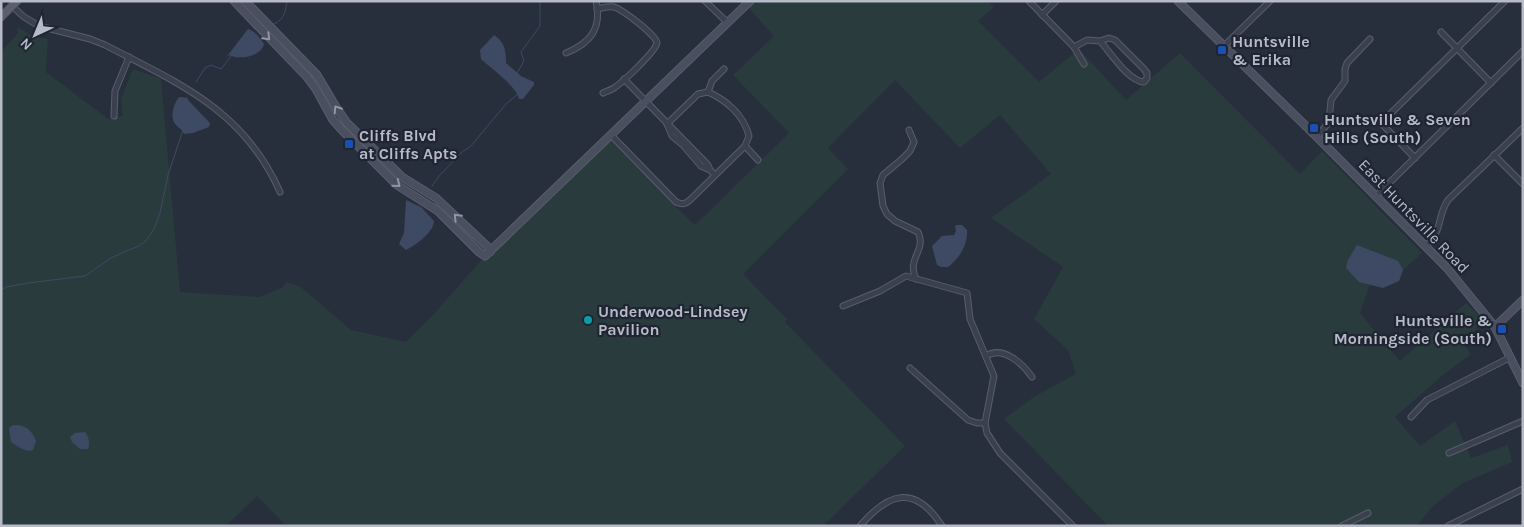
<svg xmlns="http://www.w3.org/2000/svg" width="1524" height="527" font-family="Karla,sans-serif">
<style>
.green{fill:#2a3b3e}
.water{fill:#3e4a64}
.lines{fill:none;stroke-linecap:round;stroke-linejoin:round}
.stream{stroke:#3e4a64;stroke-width:1}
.street-casing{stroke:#585e6b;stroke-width:7}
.secondary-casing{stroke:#585e6b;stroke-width:9}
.primary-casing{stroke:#444956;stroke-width:9}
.street{stroke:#3a404d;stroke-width:5}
.secondary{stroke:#494f5f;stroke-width:7}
.primary{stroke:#595f6d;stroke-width:8}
.oneway{stroke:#9095a3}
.transit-dot{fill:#1a4fb4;stroke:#1f2532;stroke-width:2}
.culture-dot{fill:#0f9aa8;stroke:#1f2532;stroke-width:2}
.labels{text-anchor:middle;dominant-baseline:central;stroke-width:4.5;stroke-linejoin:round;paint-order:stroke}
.poi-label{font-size:16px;font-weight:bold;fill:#b7bbc8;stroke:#1f2532;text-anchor:start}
.street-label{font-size:16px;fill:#b7bbc8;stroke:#1f2532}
</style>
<rect width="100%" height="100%" fill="#272e3c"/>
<path class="green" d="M750,1H988L994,7L978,21L1039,82L1079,49L1126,100L1180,53L1300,174L1322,151L1422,253L1403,270L1399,281L1383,288L1370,285L1360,313L1400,361L1466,303L1484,320L1464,344L1471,354L1443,375L1395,417L1420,446L1455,421L1471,458L1508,445L1512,462L1461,484L1431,508L1417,526H1108L1004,419L1035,396L1076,374L1068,350L1034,319L1063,267L991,218L1051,174L1000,115L960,148L895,80L828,148L848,169L743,274L787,319L785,322L905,446L823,526H286L257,496L226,526H1V52L18,33L17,27L33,36L48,39L46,72L108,119L123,116L121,99L133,69L161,79L180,292L260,297L283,287L286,282L301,287L351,330L406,342L431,317L485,256L611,135L676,202L675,206L695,225L789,133L733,75L774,36L746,5Z"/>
<g class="water">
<path d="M248,29C255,31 260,38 264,44C261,57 239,60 229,55L225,59Z"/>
<path d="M494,35C505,42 506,51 506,63L521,76L534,82V85L523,99H519C517,87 491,68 481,59L480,50Z"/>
<path d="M179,97L188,98V100L210,123L209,127L193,133L184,134C182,129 180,129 176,125C169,118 174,103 179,97Z"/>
<path d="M406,200L421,207L434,221C434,232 416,245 406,250L399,244L404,233Z"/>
<path d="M957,225H962L967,230C968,244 960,258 948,267H941L937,265L932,246L942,236L954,235L956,231L955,226Z"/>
<path d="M1357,245L1398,261L1403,270L1399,281L1383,288L1359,282L1346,268L1348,260Z"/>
<path d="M13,425C26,425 31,429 36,441L33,450C26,453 17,446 11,442L9,428Z"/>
<path d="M85,432C89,437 90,443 88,449H80L72,442L70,437L75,433Z"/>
</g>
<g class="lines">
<g class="stream">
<path d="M274,24C285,19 285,12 287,1"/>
<path d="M517,73L524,61L521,52L540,26V1"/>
<path d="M196,82L205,68L211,65L221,69L232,55"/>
<path d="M432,186L440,175L462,152L470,147L506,104L518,94"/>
<path d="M1,290L6,287L28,283L85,276L111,258L129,250L139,246L146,241L154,229L160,213L168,175L183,130"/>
</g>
<g class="street-casing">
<g id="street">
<path d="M705,1L728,23"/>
<path d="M1029,1L1074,47L1084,64"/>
<path d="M12,6L24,17L39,26L90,39L105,45C180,84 244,110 280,192"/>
<path d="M597,9C603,8 608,6 614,7C623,10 655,34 657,43C655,52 623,82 614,88C611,90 607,91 603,93"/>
<path d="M1042,15L1056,1"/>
<path d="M1441,32L1491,83"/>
<path d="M1224,46L1270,1"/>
<path d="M1074,47L1087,40L1100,41C1111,53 1128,81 1144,82L1147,78V73L1143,68L1115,40L1109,38L1100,41"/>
<path d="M566,53C591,43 602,28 596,1"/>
<path d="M624,79L708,165L710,170L715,175"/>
<path d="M708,92L712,81L724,69"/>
<path d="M114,116L115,91L129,57"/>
<path d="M667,124L672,136L683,145L701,166L710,170"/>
<path d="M909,130L914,142L910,151L901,160L883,175L880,183L883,206L887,214L895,221L918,232C927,251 906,258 916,279"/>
<path d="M611,135L676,202C683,205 686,204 691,199L745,146L749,136C744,115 726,100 708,92L698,94L667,124"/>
<path d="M1317,137L1329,122L1331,100L1345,81V69L1347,63L1370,39"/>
<path d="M745,146L758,160"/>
<path d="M1494,155L1523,184"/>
<path d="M1415,158L1381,123L1505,1"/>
<path d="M1376,196L1523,51"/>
<path d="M1426,246C1444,229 1436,218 1448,200L1523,128"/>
<path d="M843,306L880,291L906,276L967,293L970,319L994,376L985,423L987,433L1000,453L1073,526"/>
<path d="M986,356C1003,345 1023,364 1032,377"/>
<path d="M910,368L968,420L977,423H985"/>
<path d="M1411,417L1427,400L1511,357"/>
<path d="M1449,453L1523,421"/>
<path d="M860,526C889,492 915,484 942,526"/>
<path d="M1342,526L1368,513"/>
<path d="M1448,526L1523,489"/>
</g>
</g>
<g class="secondary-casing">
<g id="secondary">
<path d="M234,1L307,77L316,89L333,120L341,129L397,185L438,211L479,252L485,256L750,1"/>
<path d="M245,1L317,75L336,107L347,123L402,177L436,198L489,248L490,252"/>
<path d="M1178,1L1317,137L1447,268L1495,327L1523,383"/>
<path d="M1495,327L1523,300"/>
</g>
</g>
<g class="primary-casing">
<path id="primary" d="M1,17L17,1"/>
</g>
<use href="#street" class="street"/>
<use href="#secondary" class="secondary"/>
<use href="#primary" class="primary"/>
</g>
<defs><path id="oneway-chevron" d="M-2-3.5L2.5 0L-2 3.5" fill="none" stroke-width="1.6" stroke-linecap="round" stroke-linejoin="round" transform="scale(1.25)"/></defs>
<g class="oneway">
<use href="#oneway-chevron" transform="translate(267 37) rotate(45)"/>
<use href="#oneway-chevron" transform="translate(337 109) rotate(-123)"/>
<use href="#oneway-chevron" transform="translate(397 184) rotate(39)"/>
<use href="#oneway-chevron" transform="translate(457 217) rotate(-134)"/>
</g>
<g class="transit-dot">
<rect x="1217" y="45" width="10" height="10" rx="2.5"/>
<rect x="1309" y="123" width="10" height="10" rx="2.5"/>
<rect x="344" y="139" width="10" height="10" rx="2.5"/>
<rect x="1497" y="324" width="10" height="10" rx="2.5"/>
</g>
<circle class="culture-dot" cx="588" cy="320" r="5"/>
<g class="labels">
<g class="poi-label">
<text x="1232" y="41">Huntsville<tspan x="1232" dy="18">&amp; Erika</tspan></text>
<text x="1324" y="119">Huntsville &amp; Seven<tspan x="1324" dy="18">Hills (South)</tspan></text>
<text x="359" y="135">Cliffs Blvd<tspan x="359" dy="18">at Cliffs Apts</tspan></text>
<text x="598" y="311">Underwood-Lindsey<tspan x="598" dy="18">Pavilion</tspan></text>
<text x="1492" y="320" text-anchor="end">Huntsville &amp;<tspan x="1492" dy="18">Morningside (South)</tspan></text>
</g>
<g class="street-label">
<text transform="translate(1414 216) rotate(46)">East Huntsville Road</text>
</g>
</g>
<rect width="1524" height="527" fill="none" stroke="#b7bbc8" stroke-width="5"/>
<g transform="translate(35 35) rotate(224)" stroke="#1f2532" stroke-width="4" paint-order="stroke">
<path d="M0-4L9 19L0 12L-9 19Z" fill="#b7bbc8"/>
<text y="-8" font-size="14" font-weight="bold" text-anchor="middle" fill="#b7bbc8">N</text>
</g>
</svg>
